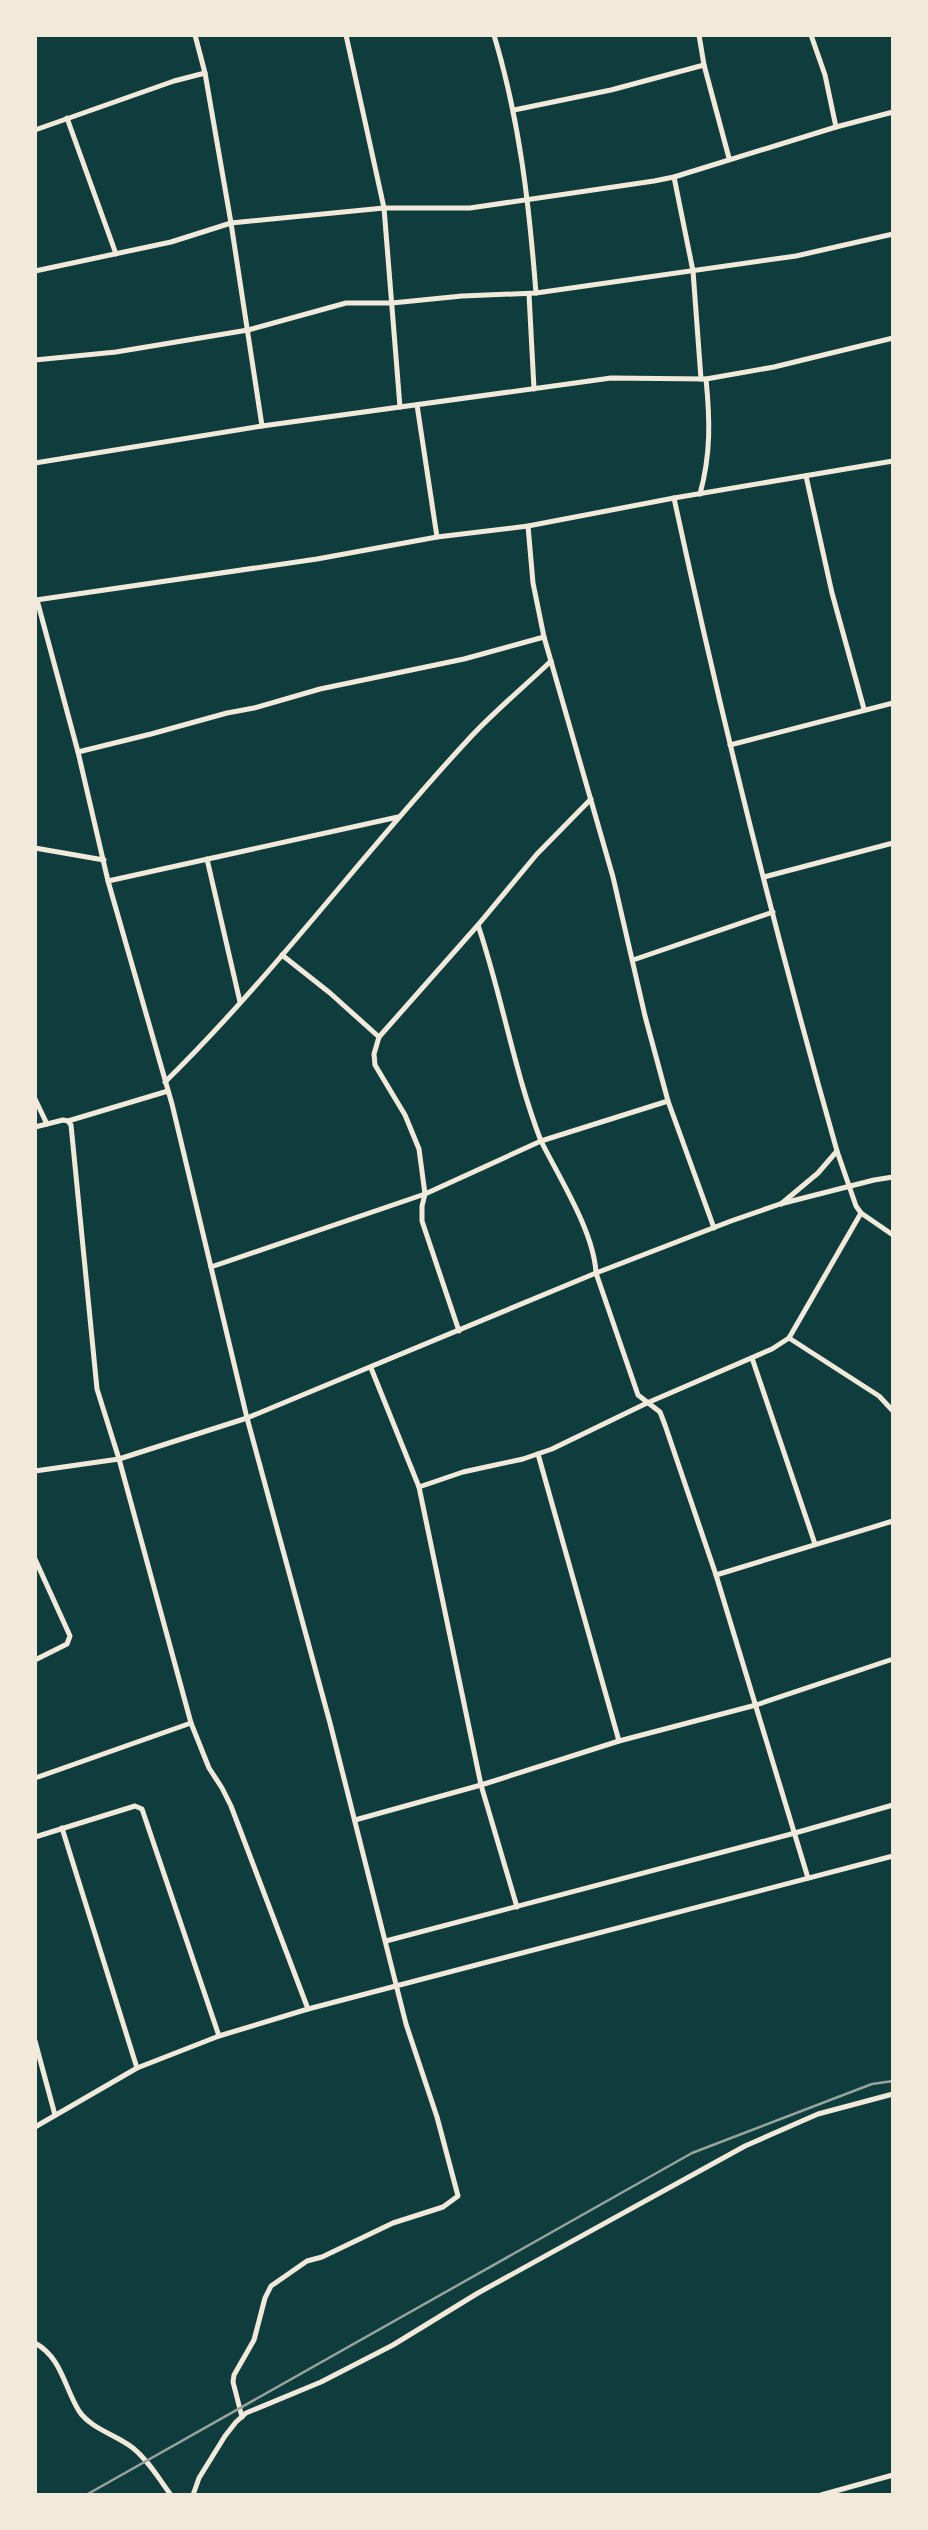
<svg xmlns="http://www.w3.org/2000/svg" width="928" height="2530" font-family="Jost,sans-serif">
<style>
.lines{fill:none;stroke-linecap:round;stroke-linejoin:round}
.minor{stroke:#f1e9da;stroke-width:5}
.rail{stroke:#97a49c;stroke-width:2.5}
</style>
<rect width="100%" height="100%" fill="#0f3d3e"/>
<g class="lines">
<g class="minor">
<path d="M195,35L205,73L231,223L262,426"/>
<path d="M346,35L384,208L400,407"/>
<path d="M494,35C520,122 529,204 536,293"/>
<path d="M699,35L704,65L729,158"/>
<path d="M811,35L825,75L836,127"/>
<path d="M514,110L611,90L704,65"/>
<path d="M67,118L116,254"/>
<path d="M35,130L174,81L205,73"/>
<path d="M674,177L693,271L701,379"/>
<path d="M35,271L171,242L231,223L384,208H470L654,181L674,177L836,127L893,112"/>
<path d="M529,294L534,389"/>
<path d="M35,360L116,352L248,330L346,303H392L462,296L536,293L796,256L893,234"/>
<path d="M417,405L437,537"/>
<path d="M35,463L262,426L611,378L706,379L774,367L893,338"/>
<path d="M806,476L832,593L864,709"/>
<path d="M700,494C711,454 710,419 706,379"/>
<path d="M674,498C721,717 776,936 837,1151L856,1206L861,1213L893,1235"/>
<path d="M528,526L533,583L544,637L613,877L645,1016L668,1101L714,1228"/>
<path d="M36,600L317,559L437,537L528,526L674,498L893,461"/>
<path d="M37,600L78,752L108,881L172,1104L247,1418L330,1723L406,2024L437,2117L458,2196L443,2207L393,2223L322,2257L307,2261L271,2286L265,2298L254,2340L234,2375L233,2382L242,2417"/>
<path d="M730,745L893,703"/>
<path d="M78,752L151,734L227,713L254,708L320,689L464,659L544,637"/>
<path d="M35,848L104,860"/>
<path d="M207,859L240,1002"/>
<path d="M764,877L893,843"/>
<path d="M108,881L398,817"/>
<path d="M282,955L330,993L379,1037L478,925"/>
<path d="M633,960L773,912"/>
<path d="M165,1082C273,976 363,853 466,742C492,713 523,688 551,661"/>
<path d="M35,1099L47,1124"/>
<path d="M668,1101L541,1141C560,1179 594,1232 596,1273L638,1395L660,1412L665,1425L716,1575L808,1878"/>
<path d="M68,1121L168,1091"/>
<path d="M35,1127L63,1120L68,1121L71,1125L97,1389L119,1459L191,1723L209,1768L222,1788L231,1806L308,2009"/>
<path d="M781,1204L818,1173L837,1151"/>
<path d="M211,1267L425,1194L419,1149L405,1115L375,1065L374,1054L379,1037"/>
<path d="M459,1331L422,1221V1206L425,1194L541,1141C514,1071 502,996 478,925L537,854L591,799"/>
<path d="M789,1338L879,1396L893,1411"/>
<path d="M752,1358L815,1544"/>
<path d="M371,1368L419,1487L481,1785L517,1907"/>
<path d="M538,1454L619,1741"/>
<path d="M35,1471L119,1459L247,1418L596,1273L731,1221L780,1204L874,1180L893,1177"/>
<path d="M419,1487L463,1472L523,1459L552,1449L647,1403L772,1349L789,1338L861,1213"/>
<path d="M35,1559L70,1636L67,1644L35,1660"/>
<path d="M716,1575L893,1521"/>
<path d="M35,1778L191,1723"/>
<path d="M355,1820L481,1785L619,1741L756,1705L893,1659"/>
<path d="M62,1828L137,2068"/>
<path d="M35,1837L135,1806L142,1809L219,2036"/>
<path d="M386,1941L795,1833L893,1805"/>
<path d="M35,2041L55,2115"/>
<path d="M35,2127L137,2068L219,2036L308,2009L893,1856"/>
<path d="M35,2343C62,2358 64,2387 79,2411C91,2429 117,2435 133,2448C149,2461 159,2479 171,2495"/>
<path d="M193,2495L199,2478L225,2436L236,2422L246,2413L321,2382L393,2345L478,2293L745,2146L818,2114L893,2094"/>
<path d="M821,2495L893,2475"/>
</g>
<path class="rail" d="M86,2495L692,2153L872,2084L893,2081"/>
</g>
<rect width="928" height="2530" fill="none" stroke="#f1e9da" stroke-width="74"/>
</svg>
